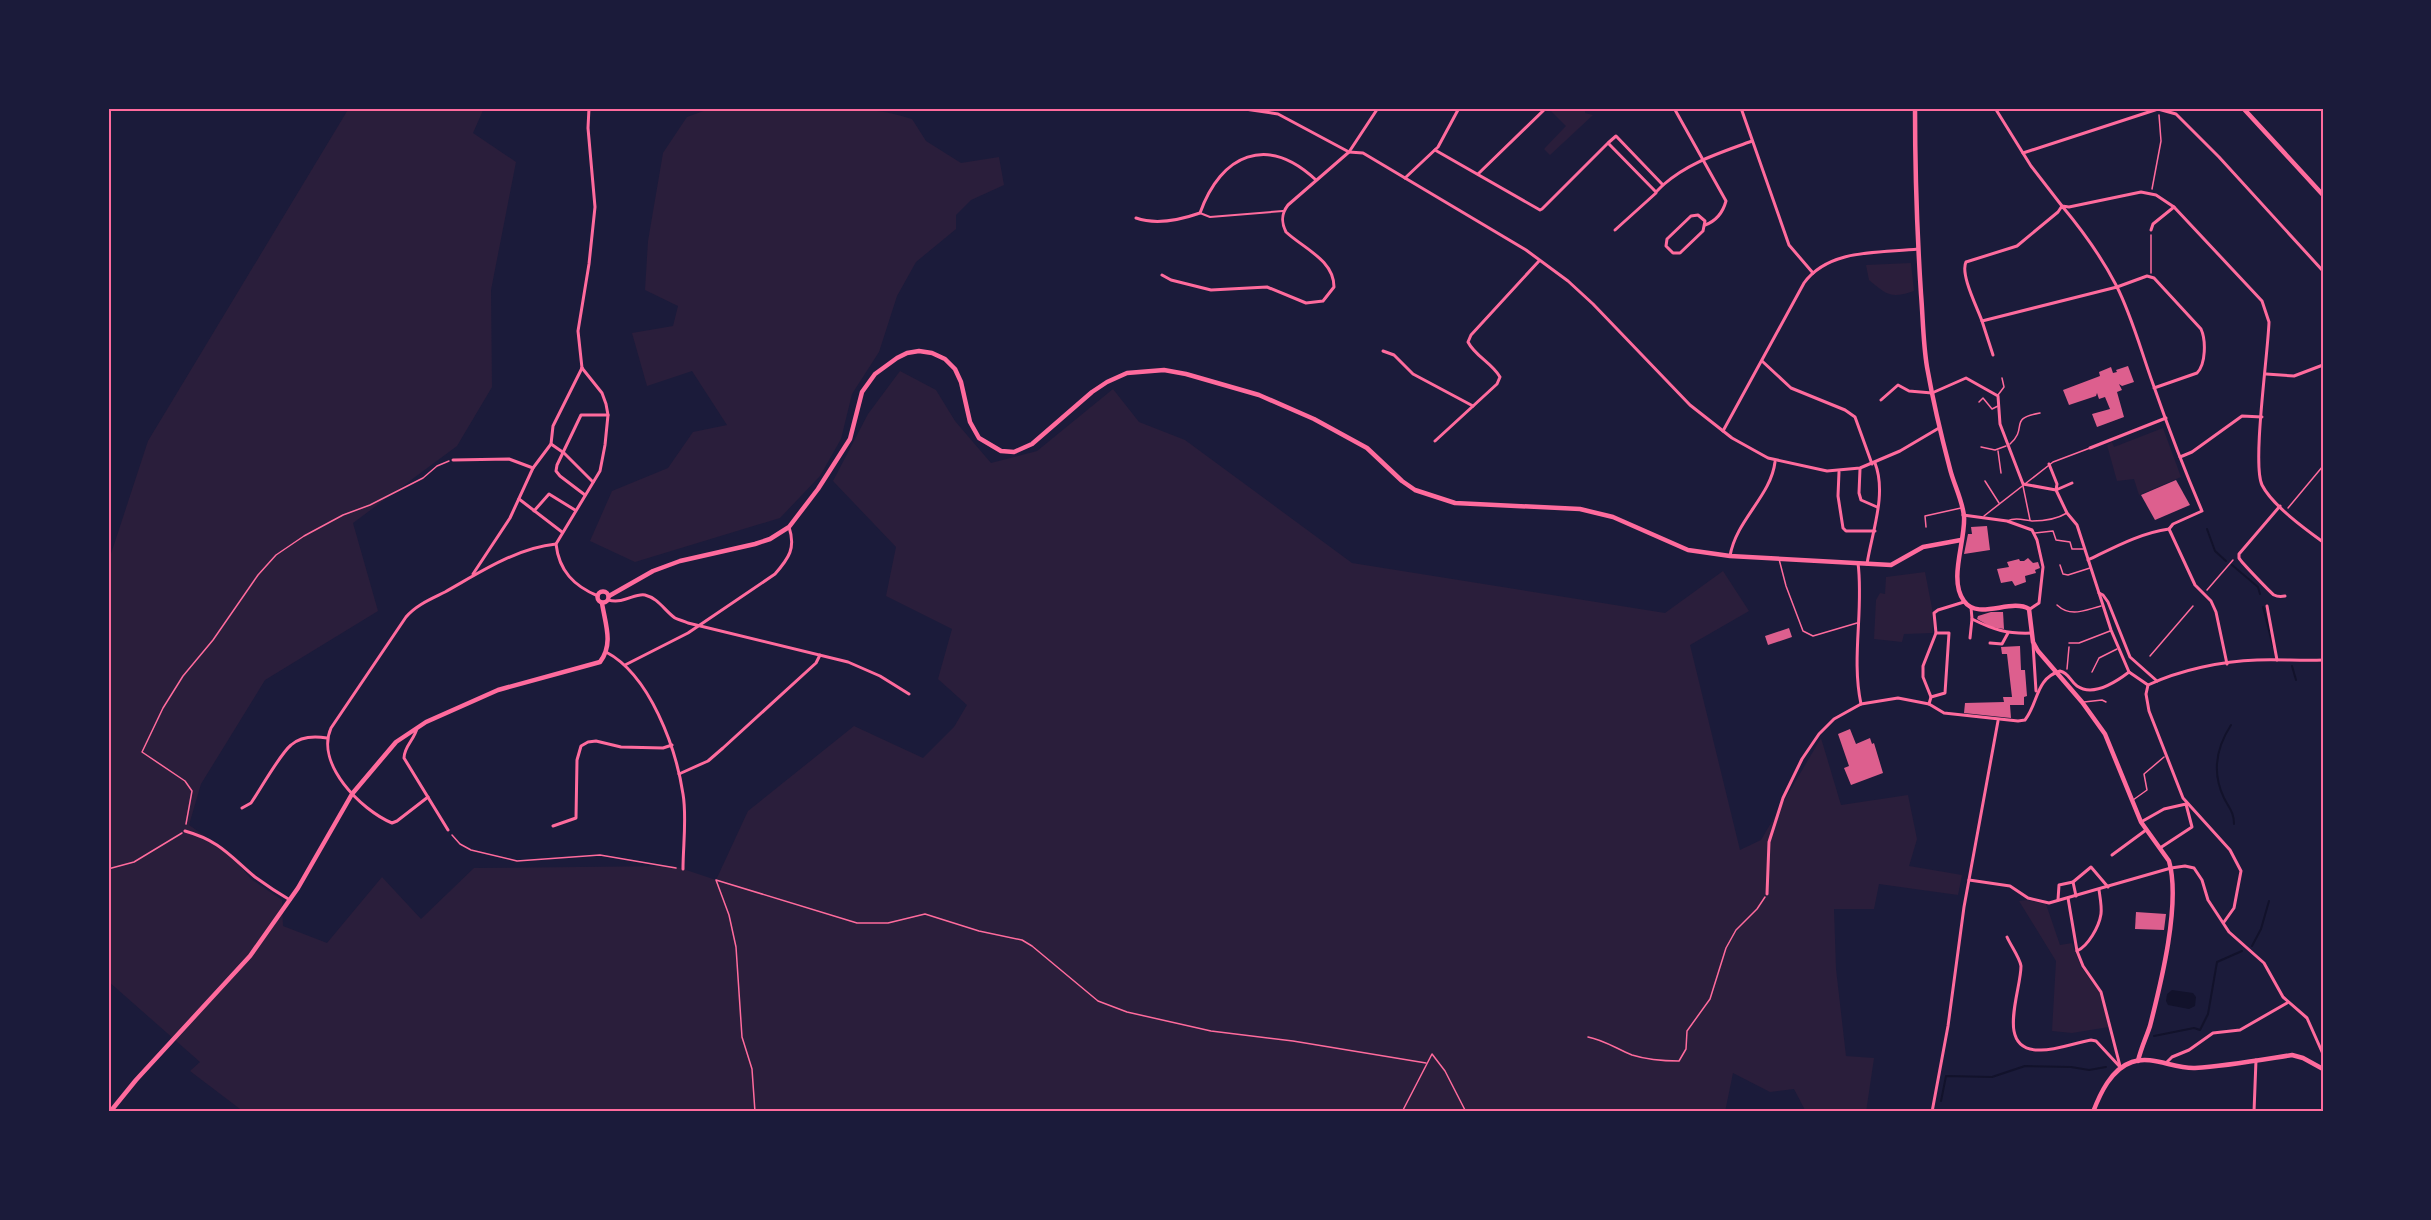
<svg xmlns="http://www.w3.org/2000/svg" width="2431" height="1220" font-family="'Open Sans',sans-serif">
<style>
.green{fill:#2a1e3b}
.water{fill:#12122b}
.lines{fill:none;stroke-linecap:round;stroke-linejoin:round}
.stream{stroke:#12122b;stroke-width:2}
.building{fill:#dd5f8e}
.path{stroke:#ff6b9d;stroke-width:1.5}
.service{stroke:#ff6b9d;stroke-width:1.5}
.pedestrian{stroke:#ff6b9d;stroke-width:2}
.minor{stroke:#ff6b9d;stroke-width:3}
.tertiary{stroke:#ff6b9d;stroke-width:4.5}
.secondary{stroke:#ff6b9d;stroke-width:4.5}
.neatline{fill:none;stroke:#ff6b9d;stroke-width:2}
</style>
<rect width="100%" height="100%" fill="#1b1b3a"/>
<g class="green">
<path d="M349,108H484L473,133L516,162L491,290L492,387L457,446L353,523L378,611L265,680L201,784L189,825L229,853L251,879L282,900L283,926L327,943L382,877L421,919L474,868L674,866L716,880L748,811L854,726L923,758L954,727L967,705L938,679L952,629L886,596L896,547L833,481L868,414L900,371L936,390L955,421L991,463L1037,451L1113,389L1139,422L1185,440L1352,563L1665,613L1723,571L1749,611L1690,645L1740,850L1761,840L1821,738L1841,805L1908,795L1917,839L1909,866L1962,875L1958,895L1879,884L1874,909H1834L1836,969L1846,1056L1874,1058L1866,1112H1806L1794,1089L1770,1092L1733,1073L1725,1112H244L190,1071L200,1062L108,981V563L148,441Z"/>
<path d="M712,108C774,108 854,100 912,119L926,141L961,163L999,157L1004,185L971,200L956,215V229L916,262L897,296L879,352L852,394L841,439L820,476L780,518L635,562L590,541L612,491L668,468L693,432L727,425L692,371L647,386L632,333L673,326L678,306L645,290L648,241L663,153L687,117Z"/>
<path d="M1554,108H1585V113L1593,115L1550,155L1544,149L1566,126L1551,111Z"/>
<path d="M1911,263L1914,291C1891,299 1887,295 1869,280L1866,265Z"/>
<path d="M2163,428L2181,477L2139,495L2134,479L2117,481L2107,445L2112,442L2114,447Z"/>
<path d="M1925,572L1932,608L1933,633L1904,634L1902,642L1874,639L1876,600L1880,593L1885,594L1886,577Z"/>
<path d="M2026,900L2046,904L2060,945L2072,943L2081,967L2100,993L2109,1027L2072,1033L2052,1031L2056,961L2019,901Z"/>
</g>
<path class="water" d="M2172,990L2193,993L2196,997L2195,1006L2189,1009L2168,1005L2166,1001L2167,994Z"/>
<g class="lines">
<g class="stream">
<path d="M2207,529L2215,551L2226,561"/>
<path d="M2232,565L2258,587L2260,594"/>
<path d="M2263,607L2273,646"/>
<path d="M2292,666L2296,680"/>
<path d="M2231,725C2216,748 2212,773 2224,798C2229,808 2234,812 2234,824"/>
<path d="M2252,946L2261,929L2269,901"/>
<path d="M2154,1036L2194,1028L2200,1030L2208,1014L2217,962L2242,951"/>
<path d="M1941,1101L1946,1076L1992,1077L2025,1066L2071,1067L2089,1070L2106,1067"/>
</g>
</g>
<g class="building">
<path d="M2128,366L2134,382L2122,386L2119,384L2122,390L2117,392L2124,417L2097,427L2092,414L2110,409L2105,397L2099,399L2097,393L2096,396L2069,405L2063,390L2100,376L2099,372L2111,367L2113,373L2117,372L2116,370Z"/>
<path d="M2176,480L2190,505L2155,520L2141,495Z"/>
<path d="M1987,526L1990,550L1964,554L1968,534H1972L1971,527Z"/>
<path d="M2028,558L2033,563L2038,562L2040,568L2035,570L2036,573L2025,576L2026,582L2015,586L2012,581L2001,583L1997,569L2009,567L2007,562L2019,559L2020,561H2024Z"/>
<path d="M1991,612H2003L2004,629L1991,627L1977,619L1978,616Z"/>
<path d="M1789,628L1792,637L1768,645L1765,636Z"/>
<path d="M2020,646L2021,670H2025L2027,696L2024,697V705H2010L2011,718L1964,713L1965,703L2004,702L2003,697H2012L2007,654H2002L2001,647Z"/>
<path d="M1850,729L1856,744L1870,738L1872,744L1874,743L1883,773L1851,785L1844,768L1849,766L1838,734Z"/>
<path d="M2136,912L2166,914L2164,930L2135,929Z"/>
</g>
<g class="lines">
<g class="path">
<path d="M2152,189L2161,141L2159,115"/>
<path d="M2151,273V235"/>
<path d="M2288,508L2323,466"/>
<path d="M2207,590L2233,560"/>
<path d="M2150,656L2193,606"/>
<path d="M2067,669L2069,647"/>
<path d="M186,824L192,791L185,781L142,752L163,708L183,676L213,640L258,575L276,555L304,536L343,515L370,505L423,478L437,466L449,461"/>
<path d="M452,835L460,844L471,850L517,861L600,855L676,868"/>
<path d="M108,869L134,862L182,833"/>
<path d="M1588,1037C1604,1040 1617,1049 1632,1055C1648,1060 1662,1061 1679,1061L1686,1049L1687,1031L1710,999L1726,948L1736,930L1757,909L1765,897"/>
<path d="M755,1112L752,1069L742,1037L736,947L729,915L716,880L857,923H888L925,914L979,931L1022,940L1032,946L1098,1001L1127,1012L1211,1031L1293,1041L1426,1063"/>
<path d="M1402,1112L1432,1054L1445,1071L1466,1112"/>
</g>
<g class="service">
<path d="M1998,395L2004,387L2002,378"/>
<path d="M1979,402L1983,398L1992,409L1998,406"/>
<path d="M2010,444C2029,427 2007,419 2040,413"/>
<path d="M1981,447L1995,450L2006,446"/>
<path d="M1998,451L2001,473"/>
<path d="M1985,481L1999,503"/>
<path d="M2023,486L2030,520"/>
<path d="M1984,516L2053,462L2090,448"/>
<path d="M2007,521C2016,517 2023,520 2032,521C2043,521 2057,519 2067,513"/>
<path d="M1926,527L1925,516L1961,508"/>
<path d="M2035,533L2053,531L2056,540L2070,542L2072,549H2083"/>
<path d="M1779,559L1786,586L1803,631L1813,636L1857,623"/>
<path d="M2060,565L2063,574L2068,575L2090,568"/>
<path d="M2057,605C2071,618 2085,610 2101,606"/>
<path d="M2069,643H2079L2110,631"/>
<path d="M2092,672L2099,658L2117,649"/>
<path d="M2084,702L2102,700L2106,702"/>
<path d="M2133,800L2147,790L2144,774L2164,757"/>
</g>
<path class="pedestrian" d="M1200,213L1210,217L1283,211"/>
<g class="minor">
<path d="M1238,108L1278,114L1349,152L1363,153L1526,250L1568,281L1593,304L1690,405L1732,438L1768,458L1827,471L1860,468L1900,451L1939,428"/>
<path d="M1674,108L1726,201C1723,212 1716,221 1705,225"/>
<path d="M1741,108L1789,245L1813,273"/>
<path d="M1995,108L2031,166L2062,206L2069,207L2141,192L2156,195L2174,207L2262,301L2269,322C2268,354 2252,464 2262,485C2272,505 2305,529 2323,542"/>
<path d="M1435,150L1540,210L1542,209L1608,143L1616,136L1663,185L1656,192L1608,143"/>
<path d="M2023,153L2158,109L2176,114L2219,157L2323,271"/>
<path d="M1478,174L1546,108"/>
<path d="M1405,178L1438,147L1459,108"/>
<path d="M1663,185C1689,162 1720,153 1752,141"/>
<path d="M1698,215L1705,221L1703,231L1680,253H1673L1666,246L1667,239L1691,216Z"/>
<path d="M1136,218C1156,225 1180,220 1200,213C1221,154 1267,134 1316,180"/>
<path d="M1615,230L1656,193"/>
<path d="M2151,230L2153,224L2174,207"/>
<path d="M1162,275L1171,280L1211,290L1267,287L1306,303L1323,301L1334,287C1334,260 1303,248 1286,232C1281,222 1281,214 1288,205L1349,152L1378,108"/>
<path d="M1982,321L1993,355"/>
<path d="M1383,351L1394,355L1413,374L1473,406"/>
<path d="M1762,361L1791,388L1845,410L1855,417L1872,464"/>
<path d="M582,368L602,393L606,404L608,415L605,445L600,471L556,544C559,571 574,586 598,596"/>
<path d="M582,368L578,331L589,264L595,207L588,128L589,108"/>
<path d="M2266,374L2294,376L2323,365"/>
<path d="M2154,388L2197,373C2206,364 2206,340 2201,329L2154,278L2147,276L2117,287L1982,321C1977,307 1960,274 1966,262L2017,246L2058,212L2062,206C2082,230 2102,258 2116,285C2132,316 2141,351 2153,384C2168,427 2184,469 2202,511L2173,524L2169,529"/>
<path d="M1881,400L1898,385L1909,391L1932,393L1966,378L1998,396L2000,424L2023,484L2056,490L2067,513L2077,525L2111,630L2129,672"/>
<path d="M1723,431L1804,283C1829,248 1881,253 1918,249"/>
<path d="M1435,441L1497,384L1500,377C1492,363 1475,356 1468,342L1471,335L1539,261"/>
<path d="M551,444L564,453L593,482"/>
<path d="M2090,448L2166,418"/>
<path d="M2180,457L2192,452L2242,416L2262,417"/>
<path d="M453,460L509,459L533,468"/>
<path d="M2049,464L2057,484L2056,490L2072,483"/>
<path d="M1860,469L1859,493L1861,500L1877,507"/>
<path d="M1839,472L1838,496L1843,528L1846,531H1875"/>
<path d="M585,495L560,476L556,471L557,465L581,415H608"/>
<path d="M519,499L562,532"/>
<path d="M2280,506L2239,554V558C2241,562 2272,594 2274,595C2278,597 2280,597 2285,596"/>
<path d="M534,511L549,494L575,510"/>
<path d="M1963,515L2007,521L2032,530L2037,540L2043,567L2039,603L2030,609"/>
<path d="M2169,529L2195,585L2211,601L2216,612L2227,664"/>
<path d="M1730,556C1736,520 1771,496 1775,462"/>
<path d="M2088,560C2113,548 2140,533 2169,529"/>
<path d="M1858,563C1864,610 1851,657 1861,704"/>
<path d="M1867,564C1872,532 1887,494 1875,463"/>
<path d="M473,574L510,518L533,468L551,444L553,426L582,368"/>
<path d="M2099,593L2103,595L2108,602L2130,657L2157,681"/>
<path d="M608,600C625,604 634,593 645,595C658,598 665,611 675,618C679,620 684,621 688,623L848,662L880,676L909,694"/>
<path d="M2267,606L2277,660"/>
<path d="M1971,607L1972,619C1994,630 2007,634 2032,633"/>
<path d="M1970,638L1972,619"/>
<path d="M1990,643L2002,644L2008,633"/>
<path d="M2033,644L2036,691"/>
<path d="M606,652C650,675 676,748 683,794C687,817 683,846 683,869"/>
<path d="M625,665L688,633L775,574C789,558 796,548 789,527"/>
<path d="M2148,685L2146,694L2149,711L2183,798L2230,850L2241,871L2234,908L2224,922"/>
<path d="M1931,697L1945,693L1949,633H1936"/>
<path d="M1929,704L1931,697L1923,677V666L1936,633L1934,613L1938,610L1964,602"/>
<path d="M417,728C415,739 404,746 404,758L448,830"/>
<path d="M679,774L708,761L723,748L816,663L820,655"/>
<path d="M428,797L397,821L392,823C361,810 315,764 331,728L406,617C416,605 431,599 445,592C479,573 516,548 556,544"/>
<path d="M242,808L251,803C260,790 280,754 291,745C301,736 315,736 327,738"/>
<path d="M2141,822L2164,809L2186,804L2192,827L2160,848"/>
<path d="M553,826L576,818L577,760L581,746L588,742L596,741L621,747L663,748L672,745"/>
<path d="M185,831C220,841 229,855 255,877C266,885 278,893 290,900"/>
<path d="M2112,855L2146,830"/>
<path d="M1969,880L2010,886L2028,898L2049,903L2171,868L2185,866L2194,868L2202,880L2208,900L2229,932L2264,963L2283,997L2307,1018L2323,1054"/>
<path d="M2073,882L2076,896"/>
<path d="M1767,894L1769,842L1783,798L1802,759L1819,734L1834,719L1861,704L1898,698L1929,704L1944,713L2018,721L2025,720C2039,702 2035,679 2060,671C2069,673 2070,681 2077,686C2093,697 2116,682 2129,672L2148,685C2180,670 2222,661 2257,660C2279,659 2301,661 2323,660"/>
<path d="M2068,898L2077,951L2083,966L2101,992L2120,1066"/>
<path d="M2058,900L2059,885L2073,882L2091,867L2108,887"/>
<path d="M2007,937C2011,946 2020,958 2021,966C2021,992 1994,1052 2041,1050C2057,1050 2074,1043 2091,1040L2096,1041L2121,1068"/>
<path d="M2077,951C2088,946 2099,927 2101,914C2102,907 2100,897 2099,890"/>
<path d="M2166,1063L2172,1057L2189,1050L2213,1033L2240,1030L2287,1003"/>
<path d="M1932,1112L1948,1026L1964,907L1998,721"/>
<path d="M2254,1112L2256,1060"/>
</g>
<g class="tertiary">
<path d="M1915,108C1915,170 1917,232 1921,294C1923,318 1923,343 1927,367C1933,401 1941,435 1950,469C1954,485 1962,499 1964,516C1966,540 1948,580 1964,601C1978,621 2011,598 2029,609L2033,642L2038,651L2082,702L2105,734L2141,822L2169,861C2181,903 2161,983 2150,1026C2146,1038 2141,1048 2138,1061"/>
<circle cx="603" cy="597" r="5.5"/>
<path d="M609,596L653,571L680,561L755,544L770,539L789,527L818,489L850,439L862,392L875,374L897,358L907,353L919,351L932,353L945,359L955,369L961,382L970,422L979,438L1001,451L1014,452L1032,444L1092,392L1107,382L1127,373L1164,370L1186,374L1259,395L1314,419L1367,448L1402,481L1415,490L1455,503L1580,509L1613,517L1688,550L1730,556L1891,565L1923,547L1961,540"/>
<path d="M110,1112L136,1080L250,956L298,888L352,794L396,742L426,722L498,690L600,662C614,644 605,623 602,603"/>
<path d="M2093,1112C2100,1094 2111,1069 2132,1062C2152,1055 2174,1069 2195,1068C2227,1066 2260,1060 2292,1055L2303,1058L2323,1069"/>
</g>
<path class="secondary" d="M2243,108L2323,195"/>
</g>
<rect width="2431" height="1220" fill="none" stroke="#1b1b3a" stroke-width="219"/>
<rect x="110" y="110" width="2212" height="1000" class="neatline"/>
</svg>
